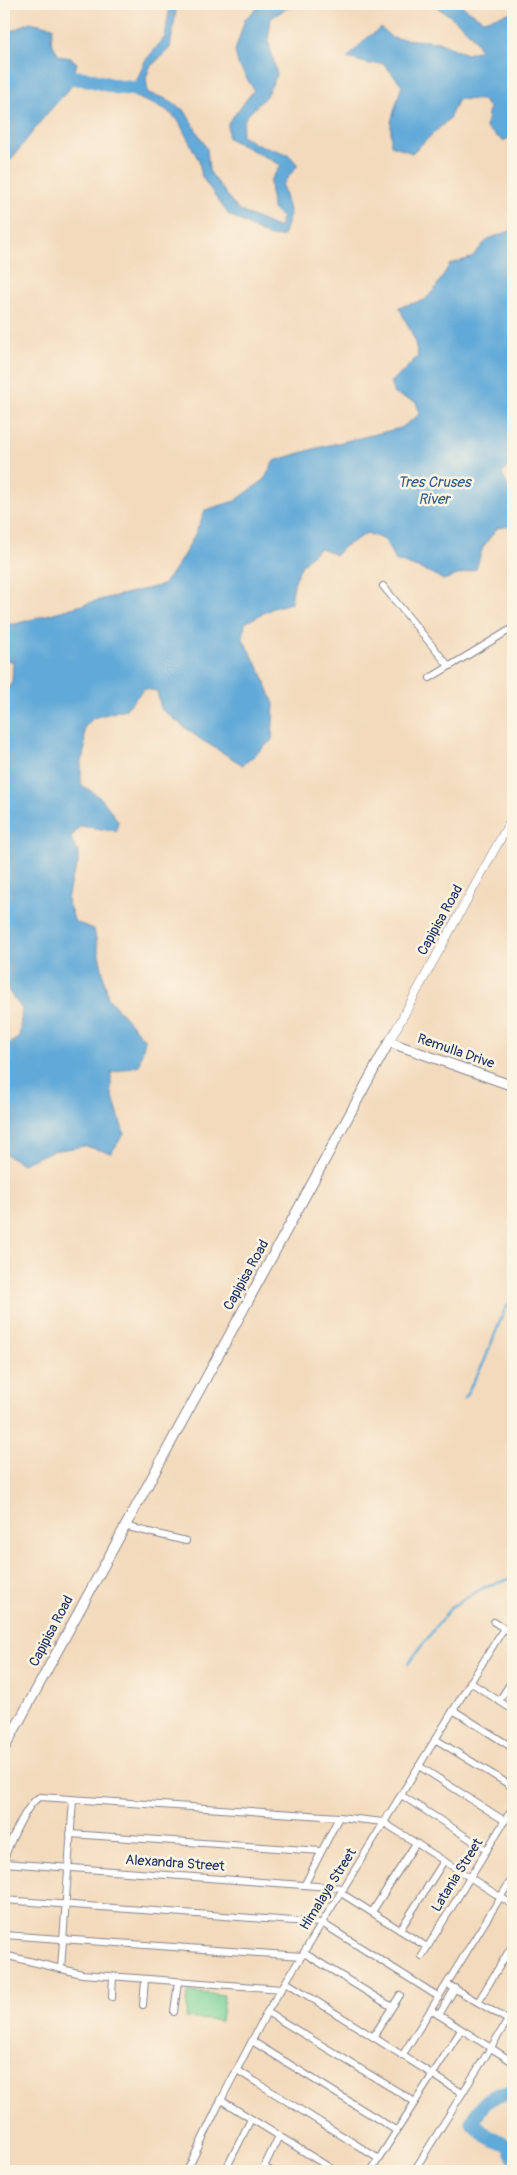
<svg xmlns="http://www.w3.org/2000/svg" width="517" height="2175" font-family="Pangolin,sans-serif">
<style>
.green{fill:#7ed498;stroke:#4c827b}
.water{fill:#60a9d8;stroke:#3e6c9b}
.lines{fill:none;stroke-linecap:round;stroke-linejoin:round}
.stream{stroke:#60a9d8;stroke-width:2.5}
.river{stroke:#60a9d8;stroke-width:15}
.minor-casing{stroke:#87848d;stroke-width:8}
.tertiary-casing{stroke:#87848d;stroke-width:9}
.secondary-casing{stroke:#87848d;stroke-width:11}
.minor{stroke:#fff;stroke-width:6}
.tertiary{stroke:#fff;stroke-width:8}
.secondary{stroke:#fff;stroke-width:9}
.labels{text-anchor:middle;dominant-baseline:central;stroke-width:5;stroke-linejoin:round;paint-order:stroke}
.street-label{font-size:14px;fill:#1b2f5e;stroke:#fcf5e5}
.water-label{font-size:15px;font-style:italic;fill:#335a89;stroke:#fcf5e5}
</style>
<rect width="100%" height="100%" fill="#fcf5e5"/>
<filter id="ink" filterUnits="userSpaceOnUse"><feTurbulence type="fractalNoise" baseFrequency=".02" numOctaves="2"/><feDisplacementMap in="SourceGraphic" scale="10" xChannelSelector="R" yChannelSelector="G"/><feConvolveMatrix kernelMatrix="1 2 1 2 8 2 1 2 1" color-interpolation-filters="sRGB"/></filter>
<filter id="wash" filterUnits="userSpaceOnUse"><feTurbulence type="fractalNoise" baseFrequency=".0096" numOctaves="4" result="noise"/><feDisplacementMap in="SourceGraphic" scale="20" xChannelSelector="R" yChannelSelector="G"/><feGaussianBlur stdDeviation="1.12" result="paint"/><feColorMatrix in="noise" values="0 0 0 0 0 0 0 0 0 0 0 0 0 0 0 0 0 1.4 0 .05"/><feComposite in="paint" operator="in"/></filter>
<g filter="url(#wash)">
<rect width="100%" height="100%" fill="#f3dabc"/>
<path class="green" d="M188,1992L224,1995L221,2021L186,2018Z"/>
<g class="water">
<path d="M168,4H177L170,48L150,67L146,78L148,93L164,98L185,111L207,149L209,171L238,210L279,228L282,218L272,208L270,181L281,165L228,138V123L254,90L238,64L235,51L245,19L262,4H294L271,18L268,40L277,75L266,96L245,118L241,135L256,144L288,154L298,165L282,185L290,214L283,236L270,237L228,214L202,177L199,161L178,120L165,109L133,96L117,87L131,85L136,82L145,61L165,37L170,5Z"/>
<path d="M432,4H459L483,20L513,12V136L503,141L486,128L489,107L482,100L458,99L449,119L412,153L391,145V122L402,85L383,63L369,64L347,58L367,38L381,28L392,38L438,42L467,54L480,50C473,30 449,15 432,4Z"/>
<path d="M30,22L53,27L51,41L59,56L71,58L77,63L70,88L44,117L10,161L4,162V35Z"/>
<path d="M513,230V464L509,465L502,474L513,495V526L497,528L483,547L476,569L443,580L432,573L395,560L385,540L367,533L345,546L336,555L320,548C297,566 295,575 291,603L273,608L245,623L243,639L261,672L274,704L272,740L243,765L200,739L161,709L157,691L144,689L126,709L93,718L84,728L85,748L81,763V784L102,799L118,821L116,831L80,826L71,838L78,853V864L71,880L67,900L75,922L94,929L108,998L145,1040L139,1065L111,1073V1090L124,1134L111,1153L85,1146L52,1151L22,1164L4,1153V1048L19,1037L22,1009L4,985V692L12,682L13,661L4,660V624H15L103,599L163,585C181,562 195,538 205,510L235,501L264,480L274,461L317,448L401,428L420,414L416,402L394,394L390,382L402,373L418,356L414,338L399,307L425,300L435,289L450,264L471,258L488,239Z"/>
</g>
<g class="lines">
<g class="stream">
<path d="M464,1399L484,1362L504,1311L513,1298"/>
<path d="M408,1664L451,1607L483,1588L513,1578"/>
</g>
<g class="river">
<path d="M54,76L88,79L117,87L138,89"/>
<path d="M513,2094C491,2092 482,2104 472,2122L487,2136L509,2146L513,2156"/>
</g>
</g>
</g>
<g filter="url(#ink)">
<g class="lines">
<g class="minor-casing">
<g id="minor">
<path d="M383,586L448,665"/>
<path d="M430,678L513,628"/>
<path d="M124,1526L186,1541"/>
<path d="M494,1622L513,1634"/>
<path d="M470,1682L513,1710"/>
<path d="M499,1701L513,1679"/>
<path d="M453,1710L513,1748"/>
<path d="M435,1739L513,1787"/>
<path d="M419,1766L505,1821"/>
<path d="M401,1795L487,1850"/>
<path d="M70,1834L321,1851"/>
<path d="M4,1860C8,1846 27,1802 40,1797L339,1817L383,1822L513,1905"/>
<path d="M4,1863L344,1888"/>
<path d="M305,1884L339,1817"/>
<path d="M341,1893L427,1947"/>
<path d="M4,1900L322,1923L439,1997"/>
<path d="M372,1912L416,1843"/>
<path d="M400,1930L444,1861"/>
<path d="M4,1935L302,1956"/>
<path d="M304,1953L392,2007"/>
<path d="M4,1955L82,1974L282,1989"/>
<path d="M422,1956L513,1807"/>
<path d="M61,1969L73,1800"/>
<path d="M286,1982L462,2093"/>
<path d="M447,1984L513,2023"/>
<path d="M112,1997L113,1977"/>
<path d="M478,2002L513,1944"/>
<path d="M143,2005L145,1980"/>
<path d="M431,2010L513,2062"/>
<path d="M174,2012L178,1982"/>
<path d="M267,2012L415,2102"/>
<path d="M439,2015L455,1988"/>
<path d="M373,2037L400,1995"/>
<path d="M252,2041L397,2131"/>
<path d="M402,2056L513,1877"/>
<path d="M237,2070L379,2159"/>
<path d="M221,2100L335,2171"/>
<path d="M264,2167L271,2171"/>
<path d="M187,2171L221,2100L267,2012L504,1628"/>
<path d="M225,2171L251,2119"/>
<path d="M262,2171L279,2136"/>
<path d="M371,2171L461,2030"/>
<path d="M414,2171L508,2020"/>
</g>
</g>
<g class="tertiary-casing">
<path id="tertiary" d="M389,1042L513,816"/>
</g>
<g class="secondary-casing">
<path id="secondary" d="M4,1749L389,1042L513,1086"/>
</g>
<use href="#minor" class="minor"/>
<use href="#tertiary" class="tertiary"/>
<use href="#secondary" class="secondary"/>
</g>
</g>
<g class="labels">
<g class="street-label">
<text transform="translate(440 920) rotate(-61)">Capipisa Road</text>
<text transform="translate(456 1051) rotate(19)">Remulla Drive</text>
<text transform="translate(246 1275) rotate(-61)">Capipisa Road</text>
<text transform="translate(51 1631) rotate(-62)">Capipisa Road</text>
<text transform="translate(175 1863) rotate(4)">Alexandra Street</text>
<text transform="translate(457 1875) rotate(-58)">Latania Street</text>
<text transform="translate(328 1889) rotate(-58)">Himalaya Street</text>
</g>
<g class="water-label">
<text x="434" y="482">Tres Cruses<tspan x="434" dy="17">River</tspan></text>
</g>
</g>
<rect width="517" height="2175" fill="none" stroke="#fcf5e5" stroke-width="20"/>
</svg>
